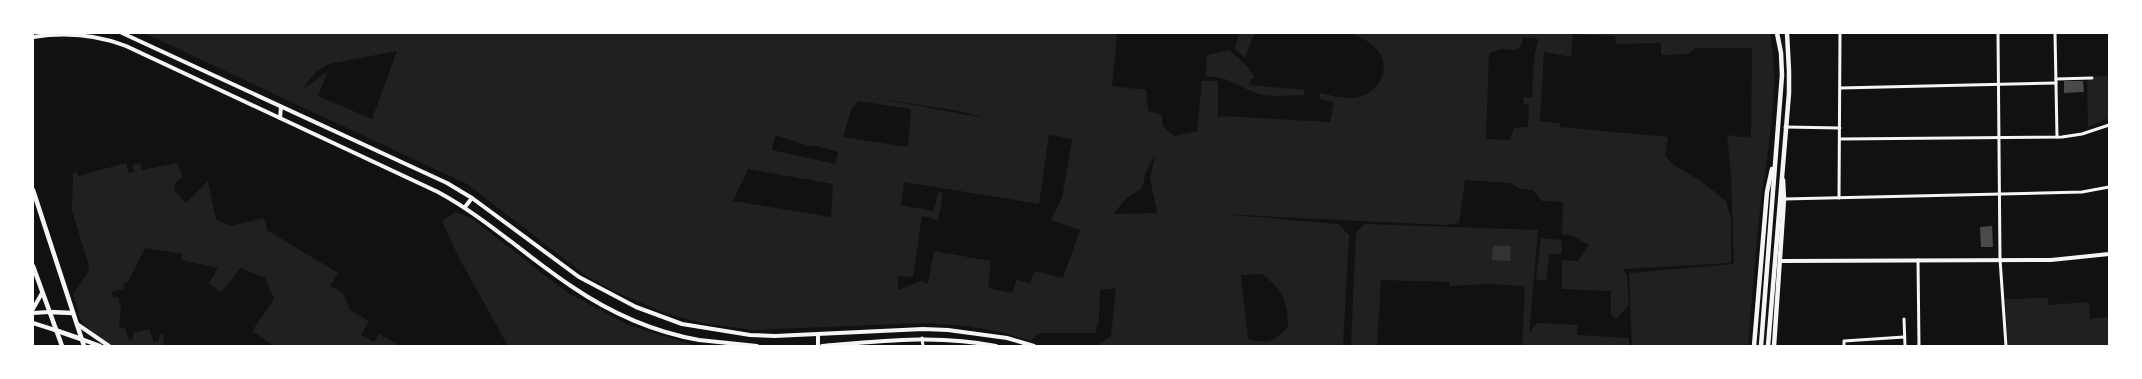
<svg xmlns="http://www.w3.org/2000/svg" width="2142" height="379" font-family="Figtree,sans-serif">
<style>
.green{fill:#202020;fill-rule:evenodd}
.water{fill:#333}
.building{fill:#4a4a4a}
.lines{fill:none;stroke-linecap:round;stroke-linejoin:round}
.minor{stroke:#f5f5f5;stroke-width:3}
.secondary{stroke:#f5f5f5;stroke-width:4}
.primary{stroke:#f5f5f5;stroke-width:4.5}
</style>
<rect width="100%" height="100%" fill="#111"/>
<g class="green">
<path d="M144,33H1117L1112,86L1146,90L1148,111L1162,115L1163,126L1174,136L1197,131L1202,81H1218V118L1222,116L1330,122L1334,102L1319,99L1320,93C1330,95 1344,99 1354,98C1375,96 1390,74 1381,55C1375,44 1361,37 1351,33H1770C1779,83 1771,129 1764,179C1756,234 1753,290 1748,346H1632L1629,273L1734,264L1731,175L1727,135L1751,138L1752,48H1696L1688,54L1661,55V43L1616,44L1615,36L1573,34L1571,57L1544,52L1540,121L1560,123V127L1668,137L1665,156L1674,165L1701,181L1726,201L1731,218V263L1624,269L1627,277L1629,305L1616,319L1611,315V291L1562,289V260L1578,261L1589,245L1573,236L1562,234L1563,202L1542,201L1533,190L1521,189L1510,183L1465,180L1459,223L1444,225L1221,214L1338,224L1349,235L1343,346H1096L1111,336L1116,288L1100,290L1099,321L1095,333H1044L1038,334L1031,341L1002,332L967,326L926,323L752,330L703,323L665,313L616,292L585,275L467,184ZM1523,37L1538,39L1534,59L1532,97H1524L1523,104L1529,105L1528,127L1514,128L1510,140L1486,139L1489,53L1501,49L1516,50L1522,45ZM397,51L372,119L318,96L328,71L302,90L316,72L329,64ZM875,98L959,111L981,117H979ZM858,101L911,109L908,147L843,137L851,110ZM775,135L812,147L813,145L838,152L835,164L772,150ZM1049,135L1072,139L1062,198L1051,220L1080,230L1063,278L1034,271L1030,284L1017,279L1012,293L988,288L991,261L934,251L928,284L921,281L898,290V276L913,277L922,216L938,220L943,193L938,192L934,211L901,205L904,182L1039,204ZM1155,155L1150,179L1157,213L1113,214L1127,198L1142,188L1146,172ZM748,169L833,184L831,217L733,201ZM1262,274C1282,289 1288,302 1288,327C1274,342 1268,344 1248,339L1241,275Z"/>
<path d="M1242,33H1259L1253,36L1245,58L1235,49L1238,35Z"/>
<path d="M1229,50L1247,66L1255,78L1251,79L1250,85L1305,90L1304,95C1292,95 1277,97 1264,95C1243,91 1228,74 1206,77L1207,55Z"/>
<path d="M2095,76H2109V118L2088,127L2087,81L2093,80Z"/>
<path d="M126,163L129,173L134,172L132,165L140,163L142,170L177,163L183,177L175,183L174,190L186,203L208,181L216,219L230,226L264,218L267,230L338,273L330,286L343,293L350,310L369,321L361,335L374,342L379,334L400,346H274L252,331L274,299L265,278L241,268L221,292L209,283L218,268L181,260L182,254L145,248L128,282L124,283L123,289L111,292L113,297H118L121,309L119,323L120,327L125,328L129,340L133,339V333L149,329L154,342L159,341V335L164,334L163,344L160,346H106L83,323L78,315L79,312L73,294L89,270L87,259L72,211L73,173L77,172L78,176Z"/>
<path d="M455,212L471,218L568,293L628,325L697,346H508L458,256L442,221Z"/>
<path d="M1365,224L1538,230L1529,333L1537,323L1578,325L1577,335L1629,338V346H1522L1525,286L1488,284L1449,286V282L1381,280L1377,346H1351L1356,232Z"/>
<path d="M1541,238L1561,240L1562,253L1549,255L1546,281L1536,279Z"/>
<path d="M2048,298L2049,305L2089,302L2090,319L2109,317V346H2008L2005,299Z"/>
</g>
<path class="water" d="M1493,246H1511L1510,261L1492,260Z"/>
<g class="building">
<path d="M2064,81H2083L2084,92L2064,93Z"/>
<path d="M1992,226L1993,247H1981L1980,227Z"/>
</g>
<g class="lines">
<g class="minor">
<path d="M1998,33L2000,259L2006,346"/>
<path d="M2055,33L2057,137"/>
<path d="M2056,79L2092,78"/>
<path d="M1840,88L2056,83"/>
<path d="M1785,127L1840,128"/>
<path d="M1840,139L2062,137L2082,134L2109,125"/>
<path d="M1839,198L1840,33"/>
<path d="M1784,199L2082,192L2109,187"/>
<path d="M1918,260L1919,346"/>
<path d="M1904,319L1905,346"/>
<path d="M922,338L923,346"/>
<path d="M1844,346V341L1904,337"/>
</g>
<g class="secondary">
<path d="M122,33L447,183L472,198L579,277L636,307L682,324L750,335L775,336L923,329L948,330L1007,338L1034,346"/>
<path d="M33,37C65,32 95,34 126,46L438,192C486,218 526,256 571,286C609,312 654,332 699,340C718,342 738,344 757,346"/>
<path d="M280,118L281,107"/>
<path d="M465,207L472,198"/>
<path d="M1781,261L2051,260L2109,254"/>
<path d="M33,309L42,293"/>
<path d="M33,313L49,312"/>
<path d="M33,323L55,330"/>
<path d="M77,324L109,346"/>
<path d="M81,339L100,346"/>
<path d="M818,346V335"/>
<path d="M822,346C880,341 938,334 996,346"/>
</g>
<g class="primary">
<path d="M33,190L84,346"/>
<path d="M33,266L62,346"/>
<path d="M49,312L73,313"/>
<path d="M55,330L81,339"/>
<path d="M1754,346L1767,192L1772,169"/>
<path d="M1761,346L1782,75L1781,53L1777,33"/>
<path d="M1768,346L1789,93V71L1787,33"/>
<path d="M1774,346L1784,199L1783,180"/>
</g>
</g>
<rect width="2142" height="379" fill="none" stroke="#ffffff" stroke-width="68"/>
</svg>
